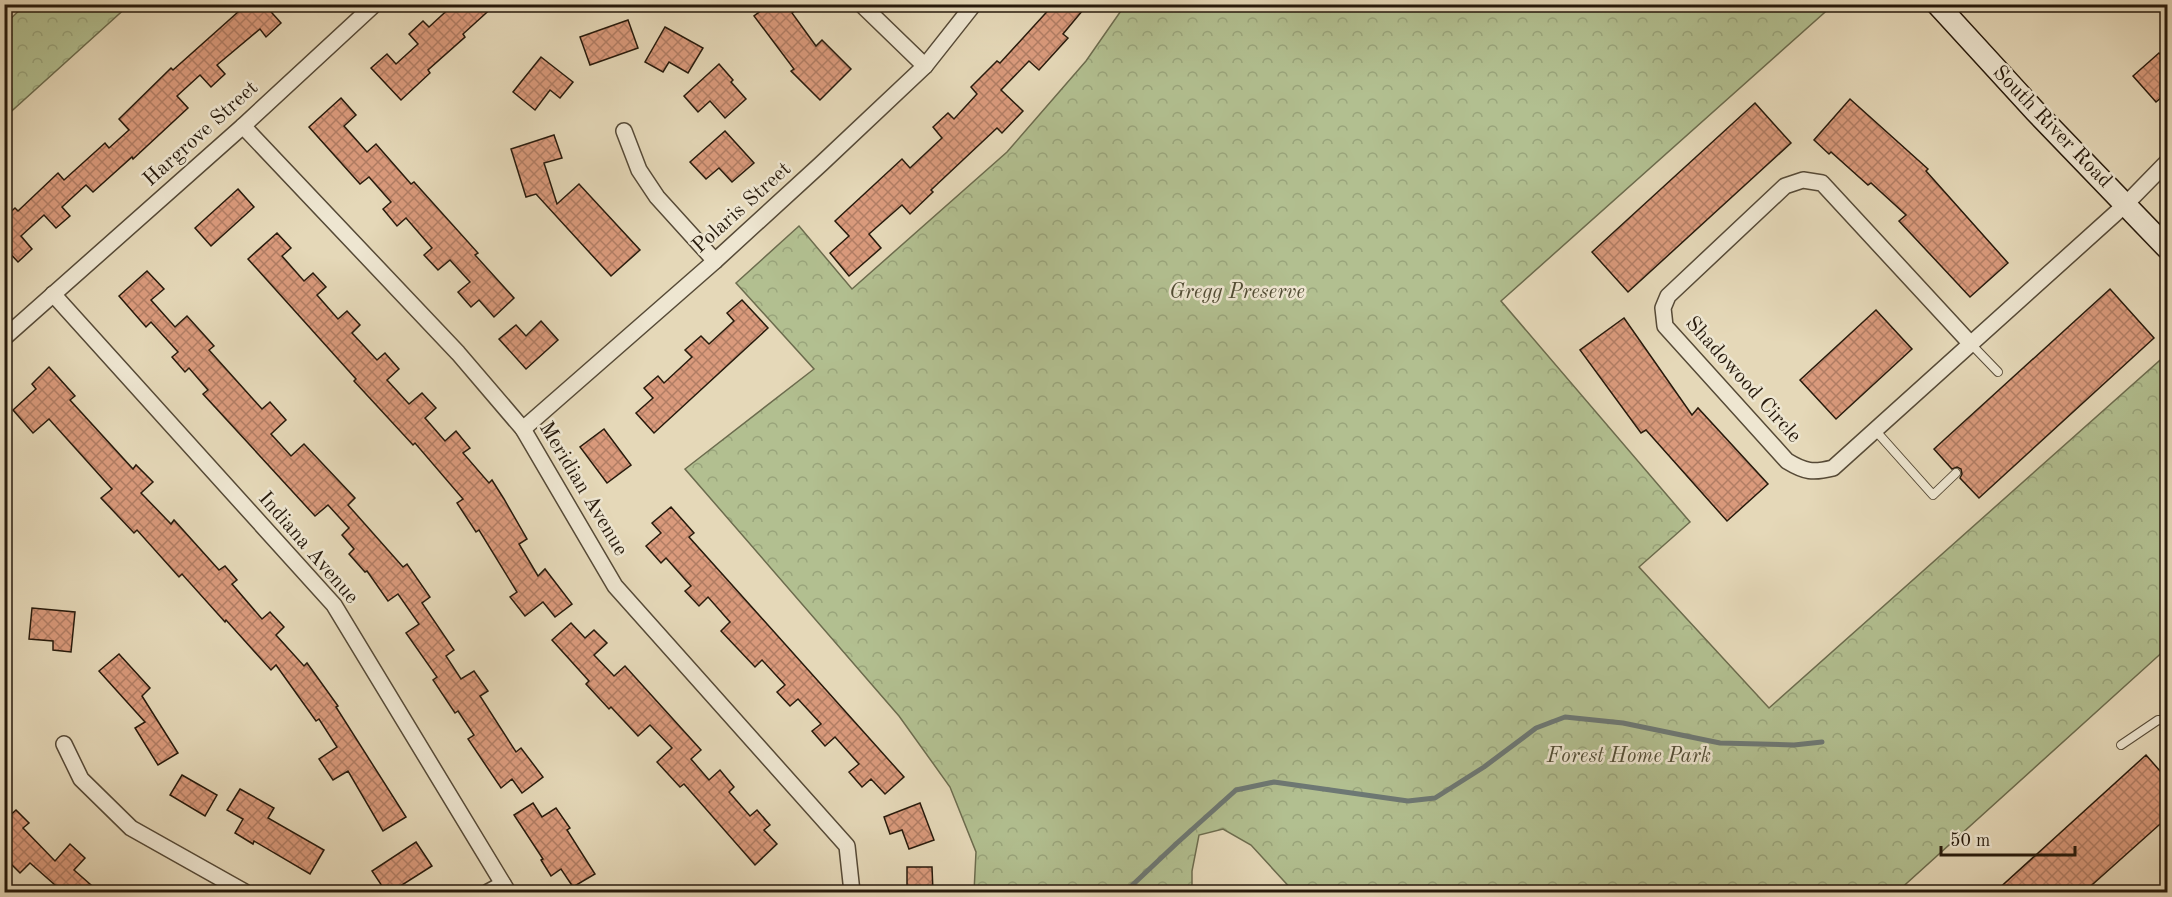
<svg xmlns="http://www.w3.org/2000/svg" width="2172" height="897" font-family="'Old Standard TT',serif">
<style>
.park{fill:url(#park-crowns);stroke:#6c6c4e;stroke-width:1.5}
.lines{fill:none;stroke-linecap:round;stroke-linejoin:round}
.stream{stroke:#6d7874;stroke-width:5}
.building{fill:url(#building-cross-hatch);stroke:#271a0c;stroke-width:1.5}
.lane-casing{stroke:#564a37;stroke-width:10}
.street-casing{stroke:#564a37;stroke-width:18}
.secondary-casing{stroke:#271a0c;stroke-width:24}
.lane{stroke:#eee6d1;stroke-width:8}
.street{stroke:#eee6d1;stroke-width:15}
.secondary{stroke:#eee6d1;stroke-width:21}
.labels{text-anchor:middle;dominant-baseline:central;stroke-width:5;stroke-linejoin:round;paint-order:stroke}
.street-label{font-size:21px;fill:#271a0c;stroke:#eee6d1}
.park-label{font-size:21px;font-style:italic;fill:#514c34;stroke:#eee6d1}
</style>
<defs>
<pattern id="park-crowns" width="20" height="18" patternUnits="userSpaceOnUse" patternTransform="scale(1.5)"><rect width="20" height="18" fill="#b2bf90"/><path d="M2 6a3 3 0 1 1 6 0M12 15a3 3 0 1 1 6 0" fill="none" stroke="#99a47b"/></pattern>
<pattern id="building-cross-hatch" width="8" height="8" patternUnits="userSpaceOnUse" patternTransform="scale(1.5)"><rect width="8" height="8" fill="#da9a7c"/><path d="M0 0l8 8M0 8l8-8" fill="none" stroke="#b17d64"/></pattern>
</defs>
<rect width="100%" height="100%" fill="#e5d8b8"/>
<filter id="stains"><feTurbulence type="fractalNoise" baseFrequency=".00333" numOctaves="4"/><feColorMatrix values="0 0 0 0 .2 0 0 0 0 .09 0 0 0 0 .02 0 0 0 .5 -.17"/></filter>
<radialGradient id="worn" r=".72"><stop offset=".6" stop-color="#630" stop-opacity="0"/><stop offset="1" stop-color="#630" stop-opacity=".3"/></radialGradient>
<g class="park">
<path d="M25,5H129L5,117V24Z"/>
<path d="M1125,5H1833L1501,301L1690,522L1639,567L1769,708L2167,354V648L1897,892H1294L1251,845L1223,829L1199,835L1192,871V892H974L976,852L950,787L899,716L685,469L814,369L736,283L799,226L852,289L1007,152L1086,61Z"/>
</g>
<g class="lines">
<path class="stream" d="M1125,892L1177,843L1236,790L1274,782L1408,801L1435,798L1484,767L1536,728L1565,717L1623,723L1720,743L1794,745L1822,742"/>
</g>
<g class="building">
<path d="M247,4H264L281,23L266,37L260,29L217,65L225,74L211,87L200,75L177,96L188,108L133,159L132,157L93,192L86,185L62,207L70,216L56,228L44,215L21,236L32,249L18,262L4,247V218L15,208L18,211L58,173L64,180L105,143L109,148L129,130L119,119L171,68L173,70Z"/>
<path d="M454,4H496L463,34L465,37L428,70L430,73L401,100L371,68L387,54L396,64L418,44L409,34L423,21L429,27Z"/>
<path d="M770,4H804L792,13L816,46L822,40L851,69L820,100L791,71L794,69L754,16Z"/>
<path d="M1054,4H1088L1063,34L1068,38L1039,70L1029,61L1001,90L1023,111L1002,133L997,128L931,190L933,192L910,214L902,205L869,234L881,248L849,276L830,253L849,236L835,221L902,159L910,168L942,138L933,127L948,113L954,119L977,94L971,87L997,61L1000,63Z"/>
<path d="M628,20L638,48L590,65L580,37Z"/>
<path d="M665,27L703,48L688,73L669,62L663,72L645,62Z"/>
<path d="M2159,53L2168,62V92L2156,102L2133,76Z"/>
<path d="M541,57L573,82L560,98L550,90L535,110L513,92Z"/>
<path d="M719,64L733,80L731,82L746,99L725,118L710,101L698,112L684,96Z"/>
<path d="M341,98L356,115L344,126L367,152L376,144L411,184L414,182L478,253L475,255L514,298L494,317L479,300L471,307L458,292L470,282L450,260L438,270L424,255L432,248L406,218L397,226L383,209L391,202L369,177L360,184L309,127Z"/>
<path d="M1850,99L1928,169L1926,171L2008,263L1970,297L1899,221L1906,215L1871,183L1868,185L1831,152L1829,154L1814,140Z"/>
<path d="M1755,103L1791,143L1628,292L1592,252Z"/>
<path d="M725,131L754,163L732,182L719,168L706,179L690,162Z"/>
<path d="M554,135L562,158L544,163L557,204L579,184L640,250L611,276L536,194L526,197L511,149Z"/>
<path d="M238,189L254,207L211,246L195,228Z"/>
<path d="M277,233L291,248L282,256L304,281L313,273L326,287L317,295L338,319L347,311L360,325L352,333L377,360L385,353L399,369L387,380L409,404L422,393L436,408L425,418L445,441L456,431L470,448L463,453L489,483L492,480L504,499L527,539L519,544L538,576L545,569L572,604L555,617L543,602L525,616L510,597L517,592L479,530L476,532L457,503L463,499L415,443L413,445L354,381L356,379L248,259Z"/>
<path d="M147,271L164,289L151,300L175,327L187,316L214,346L209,350L262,409L270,402L286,420L271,434L291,456L304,444L355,498L348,505L403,567L407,564L430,597L422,603L454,650L446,656L461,679L474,671L488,691L480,696L516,752L521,748L543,777L522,793L512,779L501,788L468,739L474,735L458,711L455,713L433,680L437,677L406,633L419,624L398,594L388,601L367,571L365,572L349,554L354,549L342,535L349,528L328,505L315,516L203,394L208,390L189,368L185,372L172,357L178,352L151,322L146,327L119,296Z"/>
<path d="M2110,289L2154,338L1979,498L1960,478L1962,474L1961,469L1957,467L1952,469L1934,449Z"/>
<path d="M742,300L768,328L654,433L636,413L653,398L644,388L658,376L664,383L692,357L685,350L701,336L709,344L734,321L727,313Z"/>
<path d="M1876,310L1912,349L1836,419L1800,380Z"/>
<path d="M1624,318L1692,415L1698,408L1768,484L1727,521L1646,430L1641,433L1580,350Z"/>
<path d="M541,321L558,340L526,369L499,339L516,325L526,336Z"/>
<path d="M49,367L75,396L70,400L133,469L136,465L153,482L141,493L171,524L174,520L219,570L225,566L237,580L232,584L262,619L270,612L284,627L276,635L304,666L307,663L338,706L336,707L406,817L383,831L348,771L333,780L319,759L337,747L319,719L316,721L276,665L271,670L226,620L225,622L182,574L179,577L137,530L134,533L101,498L112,489L49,419L33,433L13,410L36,389L32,384Z"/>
<path d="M604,429L631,465L607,483L580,447Z"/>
<path d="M671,507L694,533L689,537L904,777L885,794L871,779L862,787L849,772L859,764L835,737L825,746L812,731L821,724L798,699L790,706L777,692L785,685L762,660L755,667L721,631L730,622L708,597L699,606L685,591L691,586L666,558L661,563L646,546L661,533L652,523Z"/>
<path d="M32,608L75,612L71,652L53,650V641L29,639Z"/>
<path d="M571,623L585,638L594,630L607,643L594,655L614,676L625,666L701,750L691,759L709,780L720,770L734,787L729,792L750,816L757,810L770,825L764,830L777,844L755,865L684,784L680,787L657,762L672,748L650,725L638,736L611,707L609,709L586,684L589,681L552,640Z"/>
<path d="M119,654L150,688L142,696L178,753L158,765L135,728L145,722L99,671Z"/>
<path d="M2146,755L2160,771L2168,764V817L2084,892H1995Z"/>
<path d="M182,775L217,795L205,816L170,795Z"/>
<path d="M240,789L274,808L268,818L324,850L310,874L254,841L253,844L235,833L243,819L227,810Z"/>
<path d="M533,803L542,817L556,808L570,828L567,830L595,874L573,887L561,869L551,876L541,860L543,859L514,815Z"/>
<path d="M920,803L934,840L909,849L902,830L890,834L884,817Z"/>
<path d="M16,810L29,823L23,828L55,861L70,844L85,858L74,870L99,892H63L30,863L20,873L4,857V821Z"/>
<path d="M416,842L432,866L391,892H386L372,871Z"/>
<path d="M907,867H932L933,892H907Z"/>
</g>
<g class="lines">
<g class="lane-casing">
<g id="lane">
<path d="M1970,343L1998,372"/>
<path d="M1875,430L1933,495L1956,473"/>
<path d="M2121,745L2158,720L2168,721"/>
</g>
</g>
<g class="street-casing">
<g id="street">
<path d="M861,4L925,66"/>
<path d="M243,126L458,353L523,429L615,586L847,846L852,892"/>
<path d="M624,131L639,170L657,197L715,261"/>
<path d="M53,294L334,605L508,892"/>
<path d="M4,338L243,126L375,4"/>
<path d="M1970,343L1822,183L1803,180L1785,186L1668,296L1663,308L1665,326L1787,461C1805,472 1813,473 1833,468L2126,204L2168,161"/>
<path d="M523,429L715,261L821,164L925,66L974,4"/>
<path d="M64,744L81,779L131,828L245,892"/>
<path d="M488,892L503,884"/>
</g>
</g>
<g class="secondary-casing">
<path id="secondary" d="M1937,4L2035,111L2168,249"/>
</g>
<use href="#lane" class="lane"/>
<use href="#street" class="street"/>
<use href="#secondary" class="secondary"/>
</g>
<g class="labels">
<g class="street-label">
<text transform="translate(2052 127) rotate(46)">South River Road</text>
<text transform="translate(201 134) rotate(-42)">Hargrove Street</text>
<text transform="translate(742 208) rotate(-42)">Polaris Street</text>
<text transform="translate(1743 380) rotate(48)">Shadowood Circle</text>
<text transform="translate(583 489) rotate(59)">Meridian Avenue</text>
<text transform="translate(308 548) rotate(49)">Indiana Avenue</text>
</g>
<g class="park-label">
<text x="1237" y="292">Gregg Preserve</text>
<text x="1629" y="756">Forest Home Park</text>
</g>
</g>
<rect width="2172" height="897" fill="none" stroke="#e5d8b8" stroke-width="24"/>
<rect x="6" y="6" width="2160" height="885" fill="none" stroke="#271a0c" stroke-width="3"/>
<rect x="12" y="12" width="2148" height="873" fill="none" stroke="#271a0c" stroke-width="1.5"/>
<path d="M1941 846v9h134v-9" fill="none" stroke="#271a0c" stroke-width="3"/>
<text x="1950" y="846" font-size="18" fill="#271a0c" stroke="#eee6d1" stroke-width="4.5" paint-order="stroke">50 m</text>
<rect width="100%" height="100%" filter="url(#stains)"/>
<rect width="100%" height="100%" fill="url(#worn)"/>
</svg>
